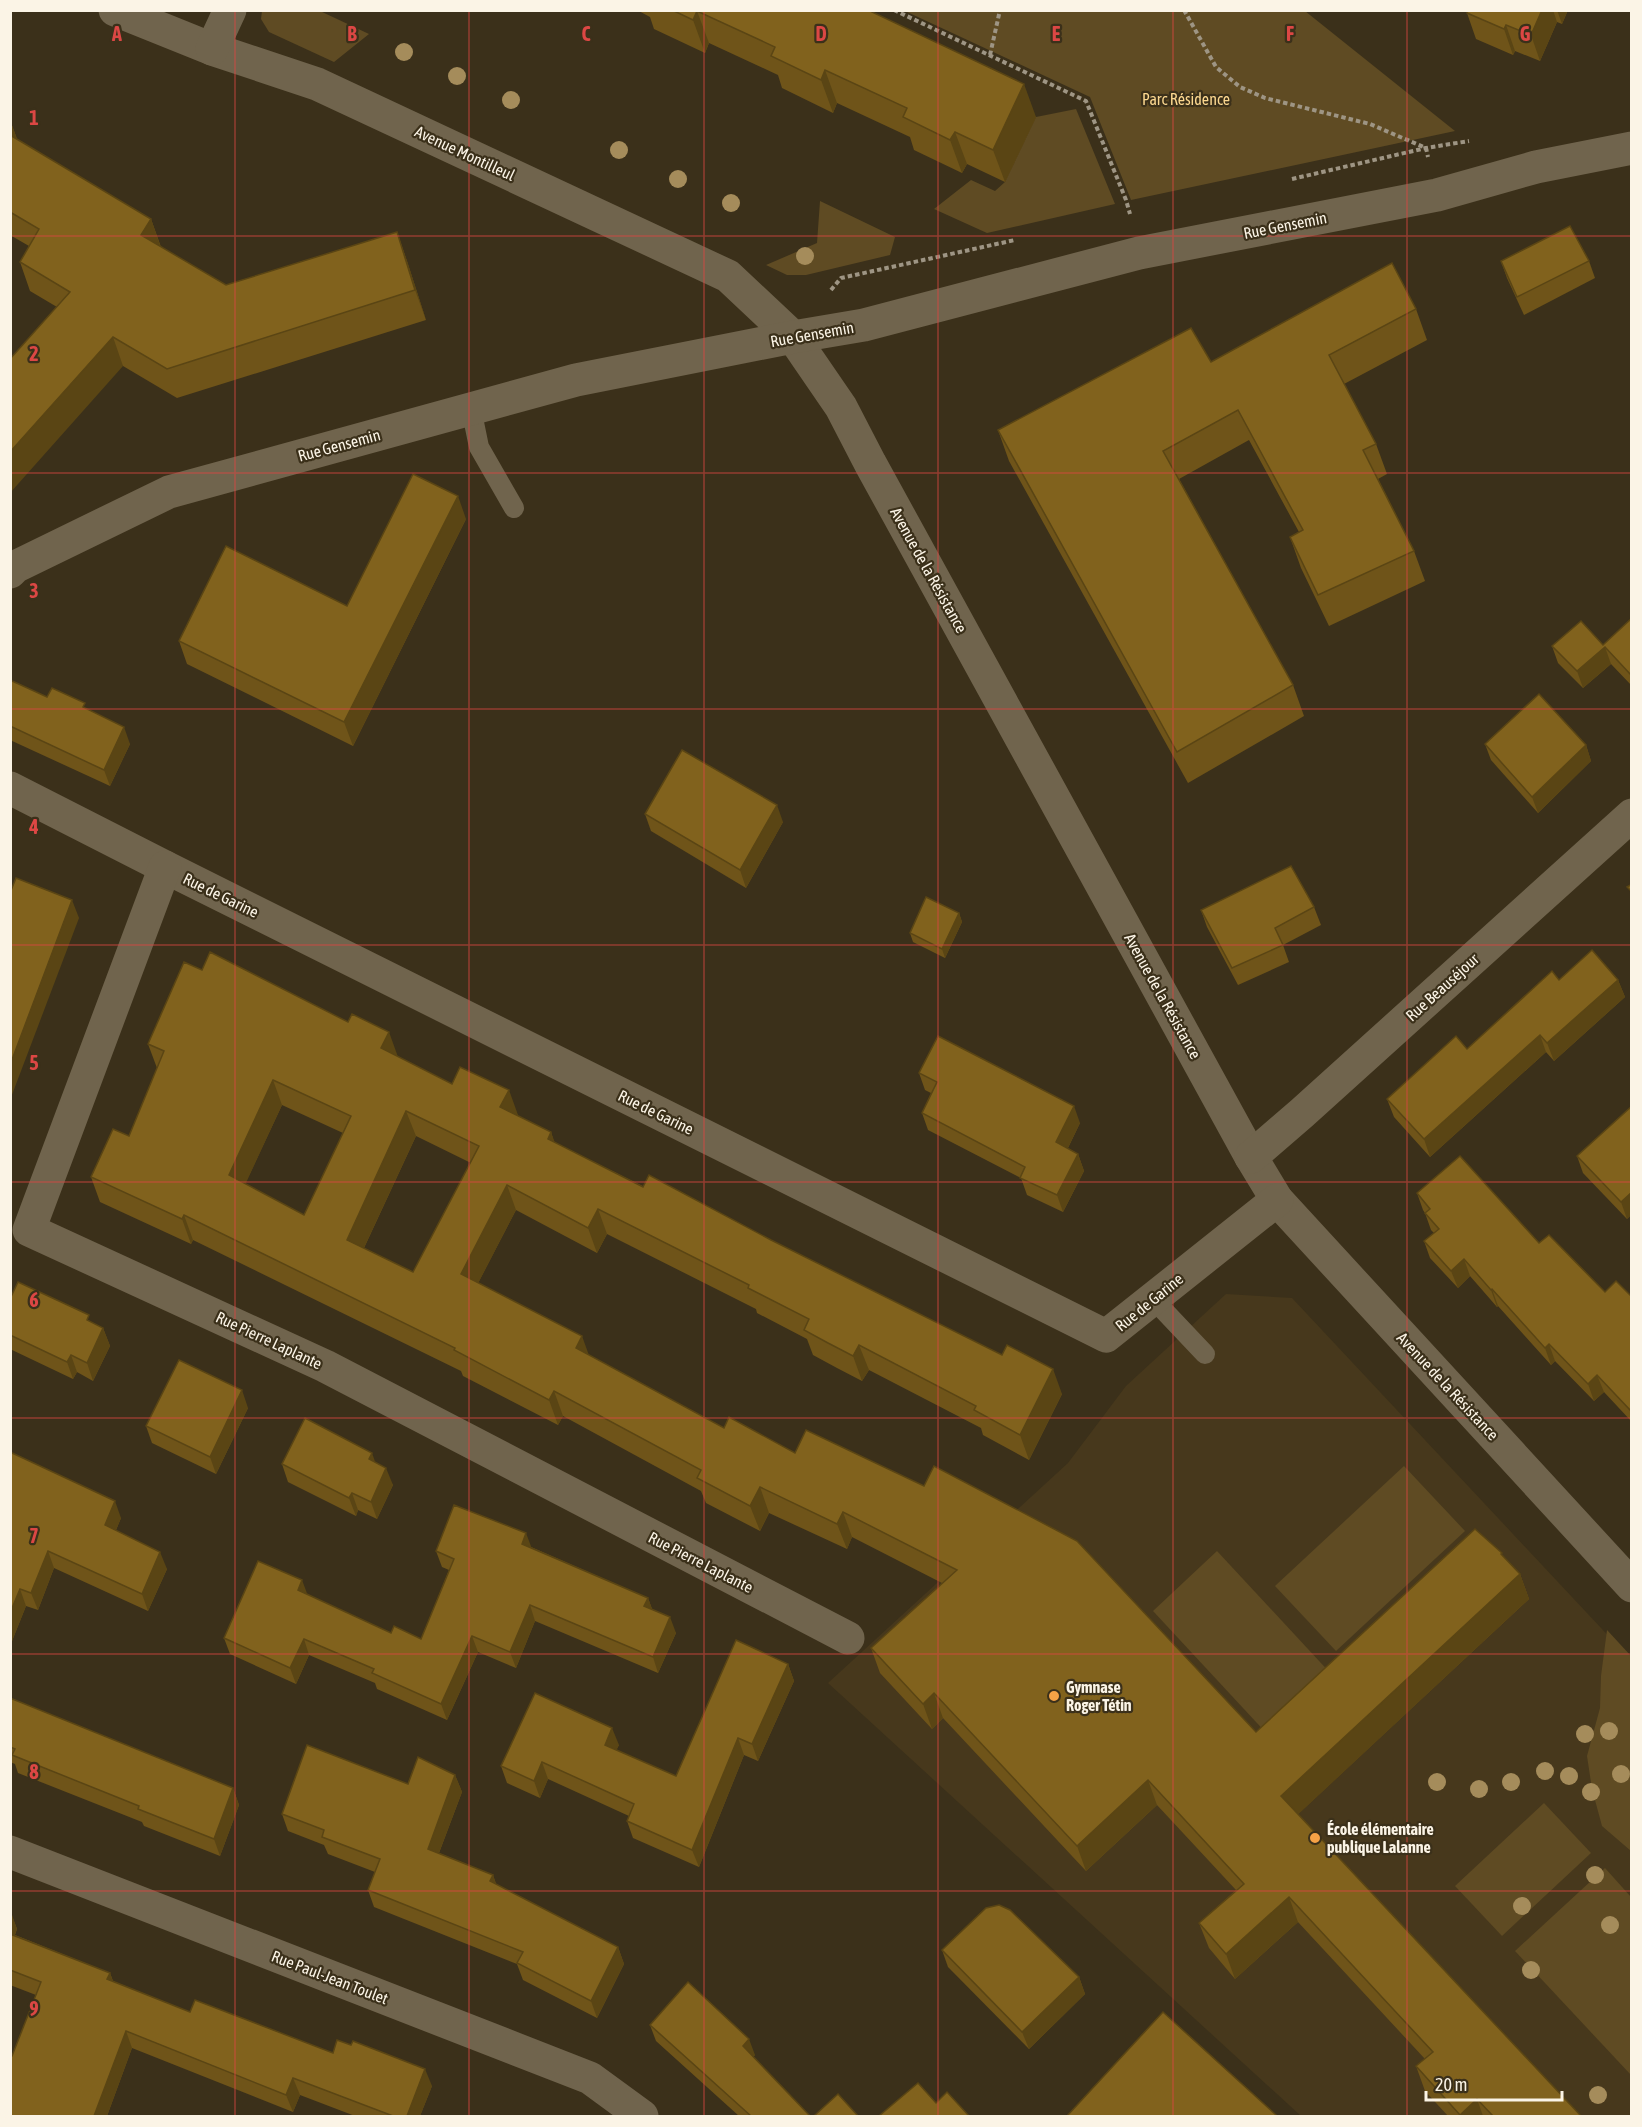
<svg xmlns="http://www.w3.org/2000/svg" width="1642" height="2127" font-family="'Asap Condensed',sans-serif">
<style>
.built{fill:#47381c}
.green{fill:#5f4b23}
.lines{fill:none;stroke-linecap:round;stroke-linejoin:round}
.path{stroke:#9e9584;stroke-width:4;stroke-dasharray:4.5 3;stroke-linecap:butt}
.service{stroke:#70644d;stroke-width:20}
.minor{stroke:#70644d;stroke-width:33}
.tree{fill:#a58c5b}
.wall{fill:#6f5419;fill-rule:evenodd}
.shaded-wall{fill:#5a4514}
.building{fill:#81621d;stroke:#5a4514;stroke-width:1.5;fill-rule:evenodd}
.grid{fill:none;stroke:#dc4744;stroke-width:1.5;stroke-opacity:0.55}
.poi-dot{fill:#f6a246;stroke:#3b301a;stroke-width:2}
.labels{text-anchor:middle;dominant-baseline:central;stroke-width:4.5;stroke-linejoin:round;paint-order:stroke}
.park-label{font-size:16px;fill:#fcd890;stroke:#3b301a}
.street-label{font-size:16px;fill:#fbf4e6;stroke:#3b301a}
.poi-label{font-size:16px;font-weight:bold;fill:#fbf4e6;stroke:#3b301a;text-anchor:start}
.grid-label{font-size:20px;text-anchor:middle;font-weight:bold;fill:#dc4744;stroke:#3b301a;stroke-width:4.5;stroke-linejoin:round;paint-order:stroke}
</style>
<rect width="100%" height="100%" fill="#3b301a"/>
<path class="built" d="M1226,1294L1292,1298L1631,1660V2116H1301L828,1683L1068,1463L1126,1386Z"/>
<g class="green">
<path d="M262,11H320L369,34L334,62L269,32L261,19Z"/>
<path d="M905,11H1305L1455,131L1131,200L1090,97Z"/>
<path d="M1076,109L1115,204L987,233L934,209L971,180L995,191L1005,182L1036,117Z"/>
<path d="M820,201L895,237L890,255L806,275H787L766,265L817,243Z"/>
<path d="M1404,1466L1465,1531L1336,1651L1275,1586Z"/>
<path d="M1217,1551L1333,1676L1269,1736L1153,1611Z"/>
<path d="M1607,1630L1631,1656V1851L1602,1826L1592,1789L1587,1756L1600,1708L1601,1676Z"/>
<path d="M1544,1803L1591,1853L1502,1936L1455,1886Z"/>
<path d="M1605,1868L1631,1897V2075L1515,1951Z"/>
</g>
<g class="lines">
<g class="path">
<path d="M894,10L1086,101L1126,200L1130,214"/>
<path d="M1184,10L1216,67L1240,87L1265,98L1370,124L1426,148L1428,157"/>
<path d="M990,55L1000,10"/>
<path d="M1292,179L1426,148L1469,141"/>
<path d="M831,290L841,278L1015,240"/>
</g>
<g class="service">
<path d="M471,408L479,447L514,508"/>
<path d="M1153,1299L1205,1354"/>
</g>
<g class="minor">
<path d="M115,10L212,49L317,84L728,276L793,337L841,407L870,463L1251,1157L1277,1200L1632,1586"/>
<path d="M212,49L230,10"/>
<path d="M10,572L15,567L169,492L576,380L793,337L864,325L1139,253L1437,195L1536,167L1632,148"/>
<path d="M10,788L165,867L1106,1336L1277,1200"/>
<path d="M165,867L29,1230L325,1366L848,1638"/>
<path d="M1251,1157L1302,1113L1632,815"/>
<path d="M10,1852L590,2078L642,2116"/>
</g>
</g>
<g class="tree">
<circle cx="404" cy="52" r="9"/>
<circle cx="457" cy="76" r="9"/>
<circle cx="511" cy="100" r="9"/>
<circle cx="619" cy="150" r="9"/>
<circle cx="678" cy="179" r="9"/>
<circle cx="731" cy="203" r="9"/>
<circle cx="805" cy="256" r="9"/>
<circle cx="1609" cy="1731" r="9"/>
<circle cx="1585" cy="1734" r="9"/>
<circle cx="1545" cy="1771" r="9"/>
<circle cx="1621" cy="1774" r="9"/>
<circle cx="1569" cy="1776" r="9"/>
<circle cx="1437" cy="1782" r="9"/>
<circle cx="1511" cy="1782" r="9"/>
<circle cx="1479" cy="1789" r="9"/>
<circle cx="1591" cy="1792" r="9"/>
<circle cx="1595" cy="1875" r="9"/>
<circle cx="1522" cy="1906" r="9"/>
<circle cx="1610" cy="1925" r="9"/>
<circle cx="1531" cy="1970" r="9"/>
<circle cx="1598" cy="2095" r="9"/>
</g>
<g class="wall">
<path d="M637,10H868L1036,117L1005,182L967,164L962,173L914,150L910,137L837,103L833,113L782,88L778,75L709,43L705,53L654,29L650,17Z"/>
<path d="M1468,10H1568L1562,24L1557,22L1540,61L1515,51L1513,55L1476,39L1467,13Z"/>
<path d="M10,120L17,139L151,219L161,247L226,285L397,232L407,261L426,320L177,398L123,366L57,307L30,291L20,262L29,246L10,235Z"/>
<path d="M1501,261H1589L1595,278L1524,315L1507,278Z"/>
<path d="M1416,309L1427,340L1344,384L1376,444L1387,474L1378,479L1414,551L1425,581L1329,626L1301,568L1290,537L1299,532L1249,440L1179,479L1293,685L1304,716L1188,783L1009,461L998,430L1211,362Z"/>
<path d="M466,519L353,746L187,664L179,641L347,606Z"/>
<path d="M1632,618V686L1611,664L1583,688L1558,663L1552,646L1603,645Z"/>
<path d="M10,680L47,697L87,709L130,744L110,786L10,740Z"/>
<path d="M1485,744L1586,745L1591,761L1538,813L1491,760Z"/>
<path d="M645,814L783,822L746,888L651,831Z"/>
<path d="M1314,907L1321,925L1283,945L1289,962L1238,985L1207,927L1201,910Z"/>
<path d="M959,913L962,922L945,958L913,942L910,933Z"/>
<path d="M1559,980H1618L1625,997L1554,1061L1546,1052L1430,1157L1394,1117L1387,1099L1467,1049Z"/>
<path d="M148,1044L398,1057L452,1084L518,1115V1116L551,1132L554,1142L1062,1394L1029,1460L983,1435L981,1428L869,1370L862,1381L837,1368L813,1355L807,1339L757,1313L756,1309L607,1234L597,1253L516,1210L478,1283L588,1355L1256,1732L1503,1557L1520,1574L1529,1599L1298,1814L1581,2116H1448L1425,2091L1416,2066L1425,2059L1298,1922L1235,1979L1209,1948L1199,1923L1236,1890L1157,1805L1086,1871L943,1718L932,1729L880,1673L871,1648L942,1583L852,1537L847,1549L769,1513L760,1531L706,1503L701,1491L563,1416L558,1425L463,1376L461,1371L193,1240L191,1244L100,1202L91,1177L129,1136L157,1068ZM282,1105L343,1133L304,1215L245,1184ZM416,1136L471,1163L413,1272L364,1248Z"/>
<path d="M919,1073L1080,1123L1068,1148L1078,1154L1084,1171L1063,1212L1027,1195L1021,1178L928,1130L922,1113L931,1093L925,1090Z"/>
<path d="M1632,1106V1214L1627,1219L1583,1173L1577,1156Z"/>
<path d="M1417,1193L1539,1243L1605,1292L1632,1297V1422L1604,1392L1594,1401L1555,1361L1551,1365L1498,1306L1497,1307L1470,1276L1458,1288L1430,1258L1424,1241L1434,1233L1431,1230L1425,1213L1423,1210Z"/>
<path d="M10,1299L91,1322L103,1328L110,1346L93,1381L77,1372L73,1379L10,1349Z"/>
<path d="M248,1408L216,1474L152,1443L146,1426Z"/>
<path d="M10,1452L121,1518L116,1530L167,1569L148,1611L54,1568L38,1610L26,1606L10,1646Z"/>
<path d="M375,1462L393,1485L377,1519L358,1510L356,1516L288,1482L282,1464Z"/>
<path d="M531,1547L648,1598L652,1609L676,1633L658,1673L535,1621L516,1668L478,1652L447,1720L377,1689L375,1683L309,1655L296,1684L230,1654L224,1638L307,1594L391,1633L421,1639L449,1570L442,1567L436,1551Z"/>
<path d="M788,1664L794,1681L758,1761L744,1755L699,1867L633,1838L627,1821L629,1816L548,1779L540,1798L507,1783L501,1766L619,1745L616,1750L676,1776Z"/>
<path d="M10,1698L233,1788L239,1805L220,1856L144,1826L142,1822L18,1773L15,1764L10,1762Z"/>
<path d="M455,1775L462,1792L439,1853L493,1875L496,1884L618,1947L624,1964L597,2018L523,1980L517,1964L374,1907L368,1890L375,1872L328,1854L324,1845L288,1831L282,1814L408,1784Z"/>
<path d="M10,1911L17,1929L15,1935L110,1973L113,1981L190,2012L333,2053L432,2086L420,2116H355L300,2095L293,2112L132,2048L107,2116H10L12,2056L36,1995L10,1985Z"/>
<path d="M942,1950L1079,1977L1085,1994L1029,2049L948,1967Z"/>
<path d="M650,2025L755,2055L753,2057L810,2116H739L656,2041Z"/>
</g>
<g class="shaded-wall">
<path d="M1542,10H1553L1557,22L1540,61L1531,35Z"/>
<path d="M1557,10H1568L1562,24Z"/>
<path d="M697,11L709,43L705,53L693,20Z"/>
<path d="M1506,25L1515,51L1513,55L1504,29Z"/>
<path d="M825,70L837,103L833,113L821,80Z"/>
<path d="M1024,84L1036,117L1005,182L993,150Z"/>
<path d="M10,120L19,144L10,156Z"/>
<path d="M955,132L967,164L962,173L950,140Z"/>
<path d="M151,219L161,248L141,235Z"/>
<path d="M397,232L407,261L426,320L415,290Z"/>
<path d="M113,337L123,366L10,493V452Z"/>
<path d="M458,496L466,519L353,746L344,722Z"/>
<path d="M1605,647L1611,664L1583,688L1577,671Z"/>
<path d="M124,727L130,744L110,786L104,770Z"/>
<path d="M1586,745L1591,761L1538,813L1532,797Z"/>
<path d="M777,805L783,822L746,888L740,870Z"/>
<path d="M72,900L79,918L10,1100V1065Z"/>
<path d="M959,913L962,922L945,958L942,949Z"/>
<path d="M1618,980L1625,997L1554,1061L1547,1043Z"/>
<path d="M389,1032L398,1057L381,1048Z"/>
<path d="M1540,1035L1546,1052L1430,1157L1424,1139Z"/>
<path d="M273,1080L282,1105L238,1200L229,1175Z"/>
<path d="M509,1090L518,1115L509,1132L500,1107Z"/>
<path d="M1074,1106L1080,1123L1062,1160L1056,1142Z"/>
<path d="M406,1111L416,1136L356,1265L347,1240Z"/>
<path d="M551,1132L560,1157L548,1139Z"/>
<path d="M1078,1154L1084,1171L1063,1212L1057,1195Z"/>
<path d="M507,1185L516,1210L470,1299L461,1274Z"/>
<path d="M1632,1192V1214L1627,1219L1621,1202Z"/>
<path d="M598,1209L607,1234L597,1253L588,1228Z"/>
<path d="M184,1215L193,1240L191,1244L182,1219Z"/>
<path d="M1464,1259L1470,1276L1458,1288L1451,1271Z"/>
<path d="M1492,1289L1498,1306L1497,1307L1491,1290Z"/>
<path d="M103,1328L110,1346L93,1381L87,1363Z"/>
<path d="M582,1336L591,1361L576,1348Z"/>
<path d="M1549,1344L1555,1361L1551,1365L1545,1348Z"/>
<path d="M859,1345L869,1370L862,1381L853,1356Z"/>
<path d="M71,1355L77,1372L73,1379L67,1362Z"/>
<path d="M1053,1369L1062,1394L1029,1460L1020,1435Z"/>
<path d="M1597,1375L1604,1392L1594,1401L1588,1384Z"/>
<path d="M242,1390L248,1408L216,1474L210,1457Z"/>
<path d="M554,1391L563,1416L558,1425L549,1400Z"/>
<path d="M372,1453L378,1470L369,1459Z"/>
<path d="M386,1468L393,1485L377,1519L371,1502Z"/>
<path d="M760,1487L769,1513L760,1531L750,1506Z"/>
<path d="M352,1493L358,1510L356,1516L349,1498Z"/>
<path d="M115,1501L121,1518L111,1542L105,1525Z"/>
<path d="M843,1512L852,1537L847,1549L837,1524Z"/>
<path d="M526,1533L532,1549L522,1544Z"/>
<path d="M48,1551L54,1568L38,1610L31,1593Z"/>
<path d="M160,1552L167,1569L148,1611L142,1594Z"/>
<path d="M1520,1574L1529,1599L1291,1821L1281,1796Z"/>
<path d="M302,1580L308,1596L298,1590Z"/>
<path d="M20,1589L26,1606L10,1646V1613Z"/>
<path d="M648,1598L654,1614L644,1606Z"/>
<path d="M530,1605L535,1621L516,1668L510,1652Z"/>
<path d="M670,1617L676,1633L658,1673L653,1657Z"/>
<path d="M472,1636L478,1652L447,1720L441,1704Z"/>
<path d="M304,1639L309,1655L296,1684L290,1668Z"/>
<path d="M788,1664L794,1681L758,1761L752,1744Z"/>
<path d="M934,1693L943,1718L932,1729L923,1704Z"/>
<path d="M612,1728L619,1745L611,1762L605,1745Z"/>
<path d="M738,1738L744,1755L699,1867L692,1850Z"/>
<path d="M542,1762L548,1779L540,1798L534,1781Z"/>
<path d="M455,1775L462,1792L434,1866L428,1849Z"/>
<path d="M1148,1780L1157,1805L1086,1871L1077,1846Z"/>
<path d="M233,1788L239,1805L220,1856L214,1839Z"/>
<path d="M493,1875L499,1892L490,1881Z"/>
<path d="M1289,1897L1298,1922L1235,1979L1226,1954Z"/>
<path d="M11,1912L17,1929L10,1947V1913Z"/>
<path d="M618,1947L624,1964L597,2018L591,2001Z"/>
<path d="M110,1973L116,1990L107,1979Z"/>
<path d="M1079,1977L1085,1994L1029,2049L1022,2032Z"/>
<path d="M126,2031L132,2048L107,2116H94Z"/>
<path d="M749,2039L755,2055L749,2062L743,2046Z"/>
<path d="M425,2069L432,2086L420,2116H407Z"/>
<path d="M293,2078L300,2095L293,2112L286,2095Z"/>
<path d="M1477,2099L1483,2116H1461L1460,2115Z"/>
</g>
<g class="building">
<path d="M672,10H868L1024,84L993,150L955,132L950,140L903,117L907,108L825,70L821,80L771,56L775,47L697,11L693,20Z"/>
<path d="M1468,10H1542L1531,35L1506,25L1504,29L1467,13Z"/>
<path d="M10,135L151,219L141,235L226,285L397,232L415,290L167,369L113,337L10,452V359L70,292L20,262L39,229L10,212Z"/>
<path d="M1570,226L1589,261L1517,297L1501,261Z"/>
<path d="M1392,263L1416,309L1329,355L1376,444L1363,450L1414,551L1318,595L1290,537L1303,530L1238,410L1163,451L1293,685L1177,752L998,430L1191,328L1211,362Z"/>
<path d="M413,474L458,496L344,722L179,641L226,546L347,606Z"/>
<path d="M1632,618V676L1605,647L1577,671L1552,646L1581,621L1603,645Z"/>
<path d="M10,680L47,697L52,688L85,703L83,707L124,727L104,770L10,726Z"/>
<path d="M1539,694L1586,745L1532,797L1485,744Z"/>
<path d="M682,750L777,805L740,870L645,814Z"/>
<path d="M1291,866L1314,907L1275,928L1283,945L1232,968L1201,910Z"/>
<path d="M16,878L72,900L10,1065V893Z"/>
<path d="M1632,884V892L1627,887Z"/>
<path d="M926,897L959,913L942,949L910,933Z"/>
<path d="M1592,950L1618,980L1547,1043L1540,1035L1424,1139L1387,1099L1456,1036L1467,1049L1552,971L1559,980Z"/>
<path d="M210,952L348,1022L352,1014L389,1032L381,1048L452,1084L460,1067L509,1090L500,1107L551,1132L548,1139L643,1187L649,1175L771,1240L1002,1355L1007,1345L1053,1369L1020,1435L974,1410L976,1406L859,1345L853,1356L828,1343L804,1330L809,1319L748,1288L749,1285L598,1209L588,1228L507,1185L461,1274L582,1336L576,1348L724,1428L729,1417L795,1453L806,1430L924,1486L934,1466L1077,1541L1256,1732L1475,1529L1502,1553L1501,1554L1520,1574L1281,1796L1581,2116H1493L1477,2099L1460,2115L1416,2066L1433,2052L1289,1897L1226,1954L1199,1923L1244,1884L1148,1780L1077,1846L934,1693L923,1704L871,1648L957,1570L843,1512L837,1524L760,1487L750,1506L697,1478L701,1470L554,1391L549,1400L454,1350L455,1348L184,1215L182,1219L91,1177L113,1129L129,1136L164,1051L148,1044L184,962L202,970ZM273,1080L351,1116L304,1215L229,1175ZM406,1111L479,1146L413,1272L347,1240Z"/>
<path d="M938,1036L1074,1106L1056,1142L1078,1154L1057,1195L1020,1178L1025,1167L922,1113L937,1082L919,1073Z"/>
<path d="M1632,1106V1192L1621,1202L1577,1156Z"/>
<path d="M1460,1156L1539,1243L1549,1235L1605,1292L1616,1281L1632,1297V1412L1597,1375L1588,1384L1549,1344L1545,1348L1492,1289L1491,1290L1464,1259L1451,1271L1424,1241L1439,1229L1425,1213L1430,1209L1417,1193Z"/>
<path d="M18,1282L89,1315L87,1320L103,1328L87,1363L71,1355L67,1362L10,1335V1299Z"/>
<path d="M179,1360L242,1390L210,1457L146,1426Z"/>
<path d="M305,1418L372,1453L369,1459L386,1468L371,1502L352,1493L349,1498L282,1464Z"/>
<path d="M10,1452L115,1501L105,1525L160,1552L142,1594L48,1551L31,1593L20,1589L10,1613Z"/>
<path d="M454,1505L526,1533L522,1544L648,1598L644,1606L670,1617L653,1657L530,1605L510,1652L472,1636L441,1704L372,1673L374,1669L304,1639L290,1668L224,1638L258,1561L302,1580L298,1590L391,1633L394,1626L421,1639L454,1559L436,1551Z"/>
<path d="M736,1640L788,1664L752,1744L738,1738L692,1850L627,1821L634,1804L542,1762L534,1781L501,1766L535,1693L612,1728L605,1745L676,1776Z"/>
<path d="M10,1698L233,1788L214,1839L138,1809L139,1806L12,1755L15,1749L10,1747Z"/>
<path d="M307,1745L408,1784L418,1757L455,1775L428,1849L493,1875L490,1881L618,1947L591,2001L517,1963L523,1952L368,1890L380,1859L322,1837L324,1830L282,1814Z"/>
<path d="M999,1905L1010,1910L1079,1977L1022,2032L942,1950L986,1908Z"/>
<path d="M10,1934L110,1973L107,1979L190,2012L195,2000L333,2053L337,2040L351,2045L353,2041L425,2069L407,2116H393L293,2078L286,2095L126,2031L94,2116H10V2056H12L41,1982L10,1970Z"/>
<path d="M688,1982L749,2039L743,2046L810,2116H751L650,2025Z"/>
<path d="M1163,2012L1276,2115L1274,2116H1067Z"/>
<path d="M918,2083L936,2103L947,2092L969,2116H879Z"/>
<path d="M838,2094L858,2116H814Z"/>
</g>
<path class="grid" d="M235,10V2116M469,10V2116M704,10V2116M938,10V2116M1173,10V2116M1407,10V2116M10,236H1632M10,473H1632M10,709H1632M10,945H1632M10,1182H1632M10,1418H1632M10,1654H1632M10,1891H1632"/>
<g class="poi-dot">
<circle cx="1054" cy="1696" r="6"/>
<circle cx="1315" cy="1838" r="6"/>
</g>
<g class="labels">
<g class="park-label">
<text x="1186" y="99">Parc Résidence</text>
</g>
<g class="street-label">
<text transform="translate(465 153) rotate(25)">Avenue Montilleul</text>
<text transform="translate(1285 225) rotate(-11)">Rue Gensemin</text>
<text transform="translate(812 334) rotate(-10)">Rue Gensemin</text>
<text transform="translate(339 445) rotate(-15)">Rue Gensemin</text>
<text transform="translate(929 570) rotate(61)">Avenue de la Résistance</text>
<text transform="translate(221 895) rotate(26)">Rue de Garine</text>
<text transform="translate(1442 987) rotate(-42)">Rue Beauséjour</text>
<text transform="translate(1163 996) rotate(61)">Avenue de la Résistance</text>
<text transform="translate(656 1112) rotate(26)">Rue de Garine</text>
<text transform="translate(1149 1302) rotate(-39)">Rue de Garine</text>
<text transform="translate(269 1340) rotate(25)">Rue Pierre Laplante</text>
<text transform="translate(1448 1386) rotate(47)">Avenue de la Résistance</text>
<text transform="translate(701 1562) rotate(27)">Rue Pierre Laplante</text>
<text transform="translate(330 1977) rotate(21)">Rue Paul-Jean Toulet</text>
</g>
<g class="poi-label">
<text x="1066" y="1687">Gymnase<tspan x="1066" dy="18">Roger Tétin</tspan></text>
<text x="1327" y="1829">École élémentaire<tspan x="1327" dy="18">publique Lalanne</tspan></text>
</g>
</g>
<g class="grid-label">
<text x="117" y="41">A</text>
<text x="352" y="41">B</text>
<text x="586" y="41">C</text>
<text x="821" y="41">D</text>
<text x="1056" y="41">E</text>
<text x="1290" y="41">F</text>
<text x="1525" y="41">G</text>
<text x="34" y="125">1</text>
<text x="34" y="361">2</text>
<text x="34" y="598">3</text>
<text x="34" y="834">4</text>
<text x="34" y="1070">5</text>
<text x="34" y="1307">6</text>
<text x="34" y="1543">7</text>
<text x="34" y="1779">8</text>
<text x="34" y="2016">9</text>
</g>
<rect width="1642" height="2127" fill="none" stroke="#fbf4e6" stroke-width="24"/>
<path d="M1426 2091v9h136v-9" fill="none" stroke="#fbf4e6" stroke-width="3"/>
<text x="1435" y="2091" font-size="18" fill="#fbf4e6" stroke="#3b301a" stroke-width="4.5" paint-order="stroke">20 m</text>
</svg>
